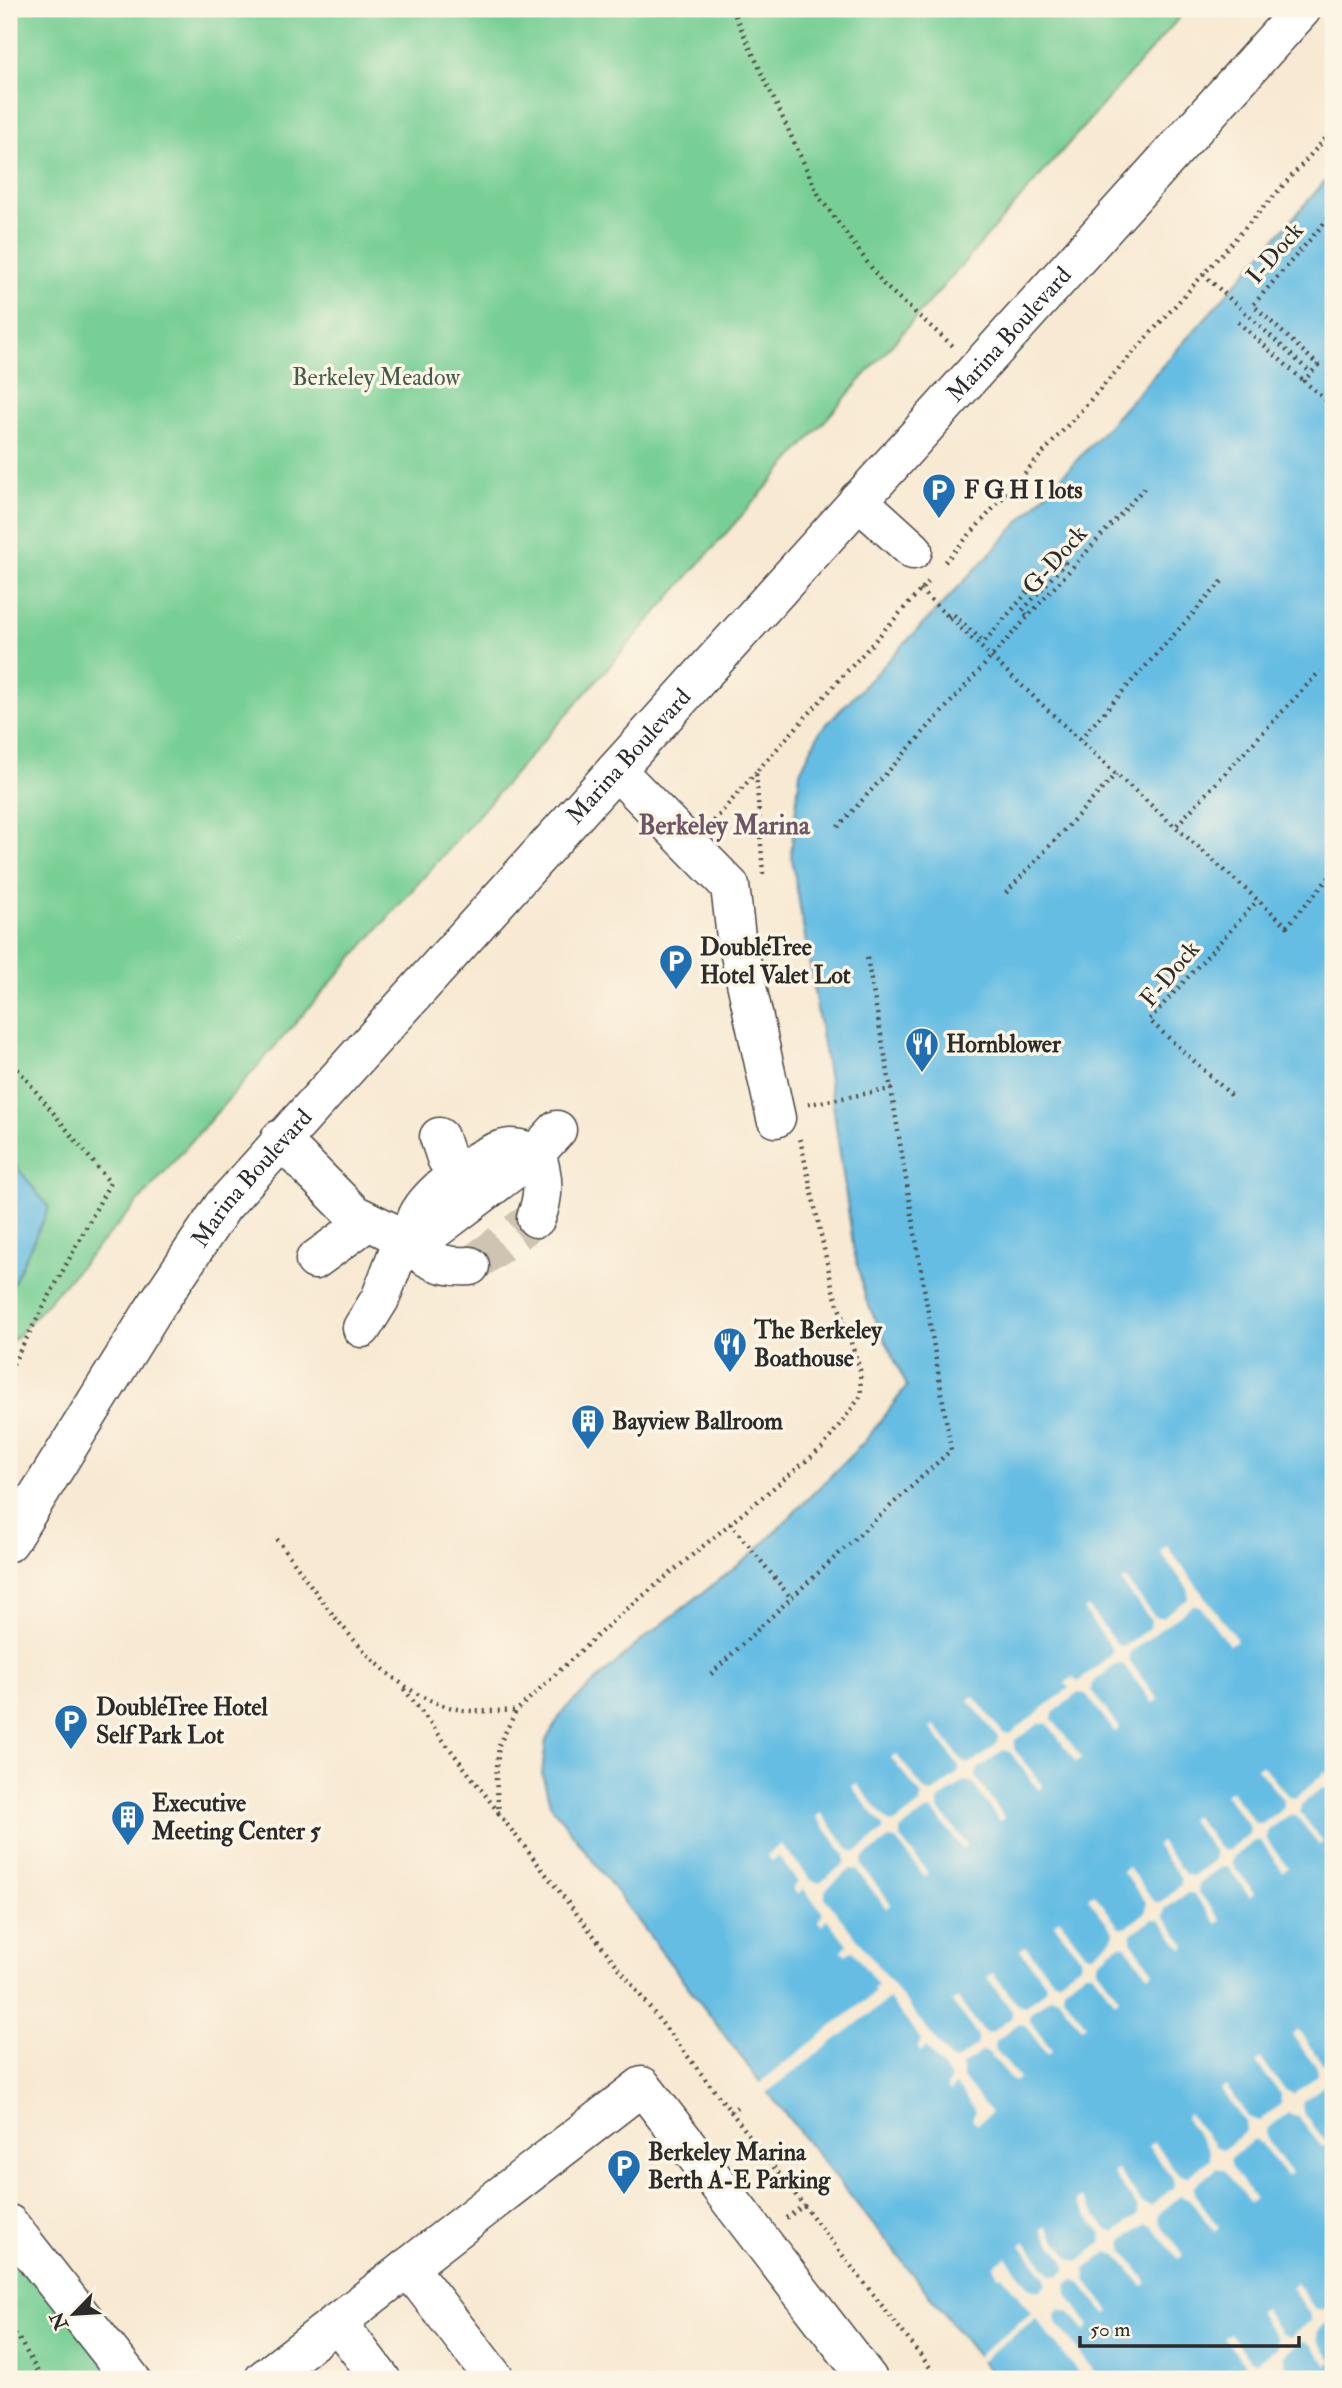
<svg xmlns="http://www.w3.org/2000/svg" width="1342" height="2388" font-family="'IM FELL Double Pica',serif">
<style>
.green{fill:#78cf95;stroke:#527d60;stroke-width:2}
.water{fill:#66bde3;stroke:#487487;stroke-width:2}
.pier{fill:#f8e9d2}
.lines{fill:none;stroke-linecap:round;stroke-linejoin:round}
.minor-tunnel{stroke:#cfc3b1;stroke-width:38;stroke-dasharray:38 19;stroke-linecap:butt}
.minor-casing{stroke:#4a4844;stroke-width:41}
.path{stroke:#4a4844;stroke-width:4.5;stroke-dasharray:2 5;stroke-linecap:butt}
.minor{stroke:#fff;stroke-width:38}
.labels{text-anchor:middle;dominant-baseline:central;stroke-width:7;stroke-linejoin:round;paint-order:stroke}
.street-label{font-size:24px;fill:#2b2b2b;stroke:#fcf5e5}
.park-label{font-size:24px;fill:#425c4b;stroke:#fcf5e5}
.poi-label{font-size:24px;font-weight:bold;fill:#2b2b2b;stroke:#fcf5e5;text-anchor:start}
.neighbourhood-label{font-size:26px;font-weight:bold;fill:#6e5565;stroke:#fcf5e5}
</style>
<rect width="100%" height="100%" fill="#fcf5e5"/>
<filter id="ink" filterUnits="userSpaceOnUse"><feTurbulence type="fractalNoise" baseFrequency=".0143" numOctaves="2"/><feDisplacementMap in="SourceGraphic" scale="14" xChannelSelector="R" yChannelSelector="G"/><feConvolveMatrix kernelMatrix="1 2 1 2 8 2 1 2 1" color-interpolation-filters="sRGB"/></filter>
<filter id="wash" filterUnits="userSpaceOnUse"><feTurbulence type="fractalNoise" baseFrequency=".00686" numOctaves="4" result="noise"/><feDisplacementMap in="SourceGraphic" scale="28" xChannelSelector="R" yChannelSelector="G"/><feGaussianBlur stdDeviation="1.57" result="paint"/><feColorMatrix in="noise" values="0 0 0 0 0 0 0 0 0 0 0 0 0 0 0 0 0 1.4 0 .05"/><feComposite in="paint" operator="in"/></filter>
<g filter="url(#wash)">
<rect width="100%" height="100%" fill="#f8e9d2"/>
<g class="green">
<path d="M9,9H1187L131,1210L9,1345V1292L49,1208L9,1157Z"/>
<path d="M9,2224L131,2379H9Z"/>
</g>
<g class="water">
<path d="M1333,172V2379H996L763,2086L550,1804L542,1774L546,1740L563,1711L638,1643L754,1553L865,1441L907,1386L866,1300L854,1251L832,1098L791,854L800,772L820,731C997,550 1168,364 1333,172Z"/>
<path d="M9,1157L49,1208L9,1292Z"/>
</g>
<g class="pier">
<path d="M1167,1546L1237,1640L1229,1645L1200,1606L1193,1605L1129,1653V1661L1158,1699L1153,1703L1123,1664H1117L1092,1683L1091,1690L1120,1728L1115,1732L1086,1694L1078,1693L1053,1713L1052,1719L1082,1758L1076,1762L1047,1723H1040L1015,1740L1014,1749L1043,1786L1039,1790L1010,1752L1003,1750L977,1770L976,1778L1004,1817L999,1821L972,1782L965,1781L938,1801V1808L967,1845L963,1849L933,1811L927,1810L900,1830V1838L929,1874L925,1877L896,1840L889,1839L863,1858L862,1866L891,1904L886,1908L857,1870L851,1869L825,1890V1898L950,2059L956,2061L978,2044V2036L952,2002L957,1998L984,2032L991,2033L1012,2017V2011L987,1977L993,1973L1018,2005L1025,2007L1045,1990L1046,1984L1020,1950L1025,1946L1052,1979L1058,1981L1080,1965L1081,1958L1054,1924L1059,1919L1086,1954L1092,1955L1113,1938L1114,1932L1088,1898L1094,1893L1119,1927L1126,1928L1146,1912L1147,1903L1122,1871L1128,1867L1155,1902L1161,1903L1181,1885V1878L1156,1846L1160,1842L1186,1875L1193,1876L1214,1860L1215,1852L1189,1819L1194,1815L1220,1849L1227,1851L1249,1834L1250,1827L1225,1795L1231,1791L1255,1823L1261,1824L1284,1808L1283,1800L1257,1768L1262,1765L1289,1797L1296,1798L1326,1772L1333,1781V1794L1329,1789L1322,1788L1301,1805L1300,1812L1323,1842L1319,1845L1296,1816L1289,1815L1268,1830L1266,1839L1288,1868L1283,1872L1261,1841H1254L1233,1857L1232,1864L1254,1893L1250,1897L1228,1867H1221L1199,1883L1198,1891L1221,1920L1217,1924L1193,1893H1187L1165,1909L1164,1917L1186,1946L1182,1949L1160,1920L1153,1919L1131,1934V1942L1154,1972L1149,1976L1125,1946L1119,1945L1097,1962V1969L1119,1998L1115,2002L1092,1972H1085L1064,1988L1063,1996L1086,2025L1081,2028L1058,1998L1051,1997L1030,2014L1029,2020L1052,2051L1047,2055L1025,2025L1019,2023L996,2041L995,2049L1019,2078L1014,2082L990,2054L983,2051L962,2066V2077L991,2113L977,2124L972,2118L976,2111L956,2085L950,2092L947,2087L952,2080L926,2047L921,2052L918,2048L922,2040L889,1999L765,2094L758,2084L875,1993L873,1989L878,1985L852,1950L846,1955L842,1951L847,1944L827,1919L822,1926L818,1921L823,1913L803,1888L798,1894L793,1889L798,1882L778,1856L772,1861L767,1855L781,1844L812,1881L820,1883L845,1863V1855L816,1817L821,1813L850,1850L856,1852L883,1831V1826L852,1787L856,1783L888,1822L895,1823L920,1804L922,1796L891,1758L896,1754L926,1792L933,1793L959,1772V1766L931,1728L935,1725L964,1763L971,1764L997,1744L998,1737L968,1700L973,1696L1003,1733L1010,1734L1069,1688L1065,1683L1073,1677L1078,1682L1111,1656L1112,1649L1084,1610L1088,1607L1117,1645L1124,1647L1150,1627L1151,1620L1121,1582L1125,1579L1155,1617H1162L1188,1599L1189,1590L1160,1552Z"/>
<path d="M1298,2030L1322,2063L1333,2064V2089L1325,2085L1302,2102L1303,2112L1327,2144L1322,2147L1297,2116L1288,2113L1266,2130L1267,2139L1291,2173L1286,2176L1261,2144L1253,2140L1230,2159L1232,2167L1255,2199L1250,2203L1225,2171L1218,2168L1194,2186L1195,2195L1219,2227L1215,2231L1190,2200L1180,2196L1158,2215L1159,2222L1183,2255L1178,2259L1153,2227L1146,2224L1122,2241L1124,2251L1147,2283L1142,2286L1117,2255L1108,2252L1085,2269L1086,2280L1110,2312L1106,2315L1080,2282L1073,2279L1066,2284L1067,2295L1090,2326L1085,2331L1070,2312L1061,2309L1055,2313L1056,2322L1100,2379H1083L1036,2318L978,2363L975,2358L1031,2313L1002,2275L998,2276L994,2265L1006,2257L1030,2288L1039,2291L1046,2285L1045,2276L1021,2245L1025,2241L1051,2274L1058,2276L1066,2271L1065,2260L1041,2230L1046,2226L1070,2258L1078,2261L1102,2243L1101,2233L1076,2201L1082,2197L1107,2230L1115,2233L1138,2215L1137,2206L1113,2174L1118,2170L1142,2203L1151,2206L1174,2187L1173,2178L1148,2146L1154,2142L1178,2174L1187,2177L1210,2159L1209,2150L1185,2118L1189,2114L1215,2146L1223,2150L1246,2131L1245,2122L1221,2090L1226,2086L1249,2118L1259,2121L1281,2104V2094L1256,2063L1261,2059L1285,2090L1294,2094L1318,2075L1317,2067L1292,2035Z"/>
<path d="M1296,2283L1315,2309L1323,2311L1333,2304V2318L1317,2331L1318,2340L1333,2361L1327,2365L1311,2344L1303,2341L1285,2355V2364L1297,2379H1289L1280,2368L1272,2366L1255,2379H1231L1245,2371L1244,2363L1224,2338L1230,2333L1250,2360L1257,2362L1278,2347L1276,2337L1258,2312L1264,2308L1281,2334L1290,2337L1311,2321L1309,2312L1291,2287Z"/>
</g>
</g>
<g filter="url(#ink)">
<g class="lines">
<path class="minor-tunnel" d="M470,1266L536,1218"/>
<g class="minor-casing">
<g id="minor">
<path d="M858,500L913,550"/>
<path d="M616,770L730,886L736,937L776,1118"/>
<path d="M439,1137L446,1158L458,1175"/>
<path d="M280,1139L354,1214L416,1244L536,1153L557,1130"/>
<path d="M315,1260L367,1222"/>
<path d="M470,1266C441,1268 403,1257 416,1220C424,1195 483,1151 509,1148C517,1147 528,1151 536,1153C544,1177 545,1195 536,1218"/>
<path d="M362,1328L380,1299L403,1239"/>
<path id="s1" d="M9,1542L152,1312L223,1206L1302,9"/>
<path d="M9,2224L131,2379"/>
<path d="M408,2267L495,2379"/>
<path d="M337,2322L381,2379"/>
<path d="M264,2379L642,2086L868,2379"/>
</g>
</g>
<g class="path">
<path d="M732,9L820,198L884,285L953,346"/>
<path d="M1333,213L1253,305L1318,365L1304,381L1333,407"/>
<path d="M1203,274L1311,373"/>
<path d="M1238,322L1304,381"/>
<path d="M945,562L1333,130"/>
<path d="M920,590L1116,774L1287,926L1333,873"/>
<path d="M948,617L953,614L984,642L1058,557L1065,563L1022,611L1027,616"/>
<path d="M1080,739L1225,578"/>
<path d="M714,821L756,772"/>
<path d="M1177,825L1320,671"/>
<path d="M838,827L1145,487"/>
<path d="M763,874L756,772L928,582"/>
<path d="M1006,893L1116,774"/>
<path d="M867,958L891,1089"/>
<path d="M9,1058L110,1183L9,1371"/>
<path d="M1231,1095L1149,1020L1258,900"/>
<path d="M800,1139L833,1290L860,1369L861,1396L823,1447L615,1619L516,1711L499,1745L496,1779L499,1814L939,2379"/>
<path d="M730,1523L791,1598L951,1450L891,1089L805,1105"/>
<path d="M277,1539C321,1598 380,1694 457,1709C475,1713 497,1710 516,1711"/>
<path d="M711,1674L791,1598"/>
<path d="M404,1689L499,1813"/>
<path d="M730,2112L737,2107"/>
<path d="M786,2218L805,2205"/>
<path d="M9,2330L18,2337L42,2379"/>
</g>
<use href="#minor" class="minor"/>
</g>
</g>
<defs>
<g id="parking-pin" transform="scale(1.75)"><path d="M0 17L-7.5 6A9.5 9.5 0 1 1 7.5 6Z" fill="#1f6fb2" stroke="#fcf5e5"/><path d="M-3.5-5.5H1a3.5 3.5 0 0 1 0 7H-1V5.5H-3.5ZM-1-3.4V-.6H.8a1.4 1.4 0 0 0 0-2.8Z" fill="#fff"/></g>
<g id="restaurant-pin" transform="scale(1.75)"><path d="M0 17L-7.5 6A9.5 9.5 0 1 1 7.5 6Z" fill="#1f6fb2" stroke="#fcf5e5"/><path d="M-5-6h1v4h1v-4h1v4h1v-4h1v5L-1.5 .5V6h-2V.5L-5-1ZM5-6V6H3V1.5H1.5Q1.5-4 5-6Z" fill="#fff"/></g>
<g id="building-pin" transform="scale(1.75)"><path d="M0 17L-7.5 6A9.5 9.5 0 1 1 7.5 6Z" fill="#1f6fb2" stroke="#fcf5e5"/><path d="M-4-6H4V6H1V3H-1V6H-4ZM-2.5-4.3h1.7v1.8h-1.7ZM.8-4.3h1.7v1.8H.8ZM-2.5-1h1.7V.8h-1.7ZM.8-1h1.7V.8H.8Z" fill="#fff"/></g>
</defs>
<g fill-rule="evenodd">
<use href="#parking-pin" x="939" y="490"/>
<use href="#parking-pin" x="676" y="961"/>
<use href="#restaurant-pin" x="922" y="1044"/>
<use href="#restaurant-pin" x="730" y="1344"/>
<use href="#building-pin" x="588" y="1421"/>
<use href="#parking-pin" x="71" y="1721"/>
<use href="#building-pin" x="128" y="1817"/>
<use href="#parking-pin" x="624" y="2166"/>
</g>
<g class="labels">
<g class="street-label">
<text transform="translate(1275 253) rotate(-49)">I-Dock</text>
<text stroke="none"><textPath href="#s1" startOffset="1572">Marina Boulevard</textPath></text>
<text transform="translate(1055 560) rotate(-48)">G-Dock</text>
<text stroke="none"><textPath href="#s1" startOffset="1004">Marina Boulevard</textPath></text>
<text transform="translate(1170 974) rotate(-50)">F-Dock</text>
<text stroke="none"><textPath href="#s1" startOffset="438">Marina Boulevard</textPath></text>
</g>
<g class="park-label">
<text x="376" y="377">Berkeley Meadow</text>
</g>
<g class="poi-label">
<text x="964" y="490">F G H I lots</text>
<text x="700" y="947">DoubleTree<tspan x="700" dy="28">Hotel Valet Lot</tspan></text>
<text x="946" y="1044">Hornblower</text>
<text x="754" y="1330">The Berkeley<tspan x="754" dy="28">Boathouse</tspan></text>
<text x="612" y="1421">Bayview Ballroom</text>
<text x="96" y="1707">DoubleTree Hotel<tspan x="96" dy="28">Self Park Lot</tspan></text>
<text x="152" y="1803">Executive<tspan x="152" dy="28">Meeting Center 5</tspan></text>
<text x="648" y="2152">Berkeley Marina<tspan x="648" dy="28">Berth A-E Parking</tspan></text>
</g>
<g class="neighbourhood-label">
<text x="724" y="826">Berkeley Marina</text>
</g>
</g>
<rect width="1342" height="2388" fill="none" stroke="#fcf5e5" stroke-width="35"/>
<g transform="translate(74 2314) rotate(245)" stroke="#fcf5e5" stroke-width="5" paint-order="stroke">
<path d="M0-5L12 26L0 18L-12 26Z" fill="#2b2b2b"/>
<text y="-10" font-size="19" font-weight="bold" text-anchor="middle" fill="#2b2b2b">N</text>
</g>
<path d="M1080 2336v10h219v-10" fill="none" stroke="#2b2b2b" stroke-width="3.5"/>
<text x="1090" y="2336" font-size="21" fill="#2b2b2b" stroke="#fcf5e5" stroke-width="5" paint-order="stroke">50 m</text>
</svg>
